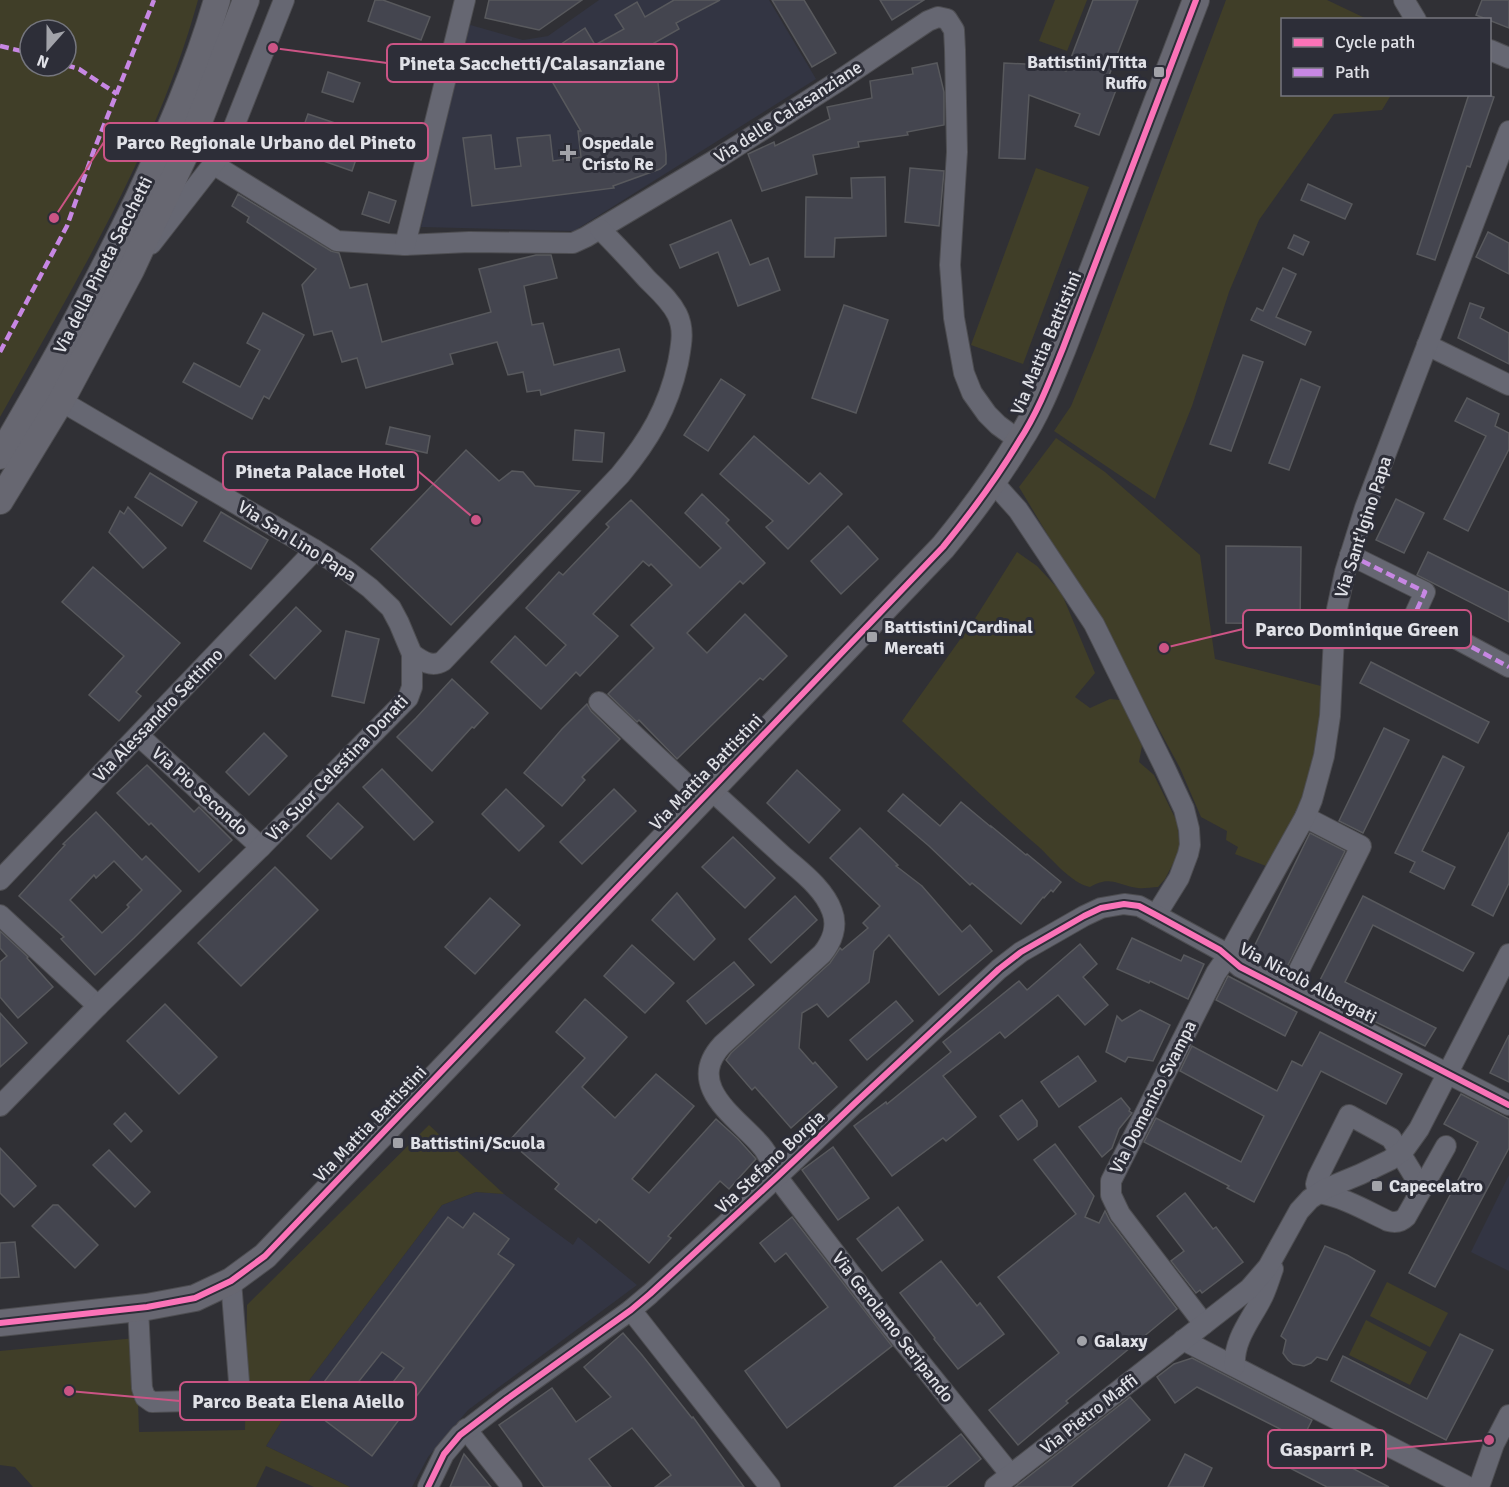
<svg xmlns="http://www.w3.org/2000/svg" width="1509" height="1487" font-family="Signika,sans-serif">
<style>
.built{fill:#333543}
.green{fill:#403e28;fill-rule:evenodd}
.building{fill:#44454f;stroke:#58595d;stroke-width:1.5;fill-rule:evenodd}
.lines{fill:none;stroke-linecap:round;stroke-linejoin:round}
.minor-casing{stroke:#4d4d51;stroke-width:22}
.major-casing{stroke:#4d4d51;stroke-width:28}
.minor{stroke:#666772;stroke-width:20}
.major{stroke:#676771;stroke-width:26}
.quiet{stroke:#c787e3;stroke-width:4.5;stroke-dasharray:9 4.5;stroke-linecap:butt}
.cycleway-casing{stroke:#2d2e38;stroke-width:10}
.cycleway{stroke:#fb73b8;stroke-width:6}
.poi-dot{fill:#a2a3a9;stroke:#2d2e38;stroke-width:2}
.labels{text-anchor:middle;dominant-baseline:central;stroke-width:6;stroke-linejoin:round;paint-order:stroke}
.poi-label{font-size:18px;font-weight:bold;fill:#e0e1e7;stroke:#2d2e38;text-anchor:start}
.street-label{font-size:18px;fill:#e0e1e7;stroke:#2d2e38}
.leader{fill:none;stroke:#cb5485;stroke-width:2}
.callout-dot{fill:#cb5485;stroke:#2d2e38;stroke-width:2}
.callout{fill:#2d2e38;stroke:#cb5485;stroke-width:2}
.callout-label{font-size:20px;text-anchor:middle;font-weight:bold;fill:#e0e1e7}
</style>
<rect width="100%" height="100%" fill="#303035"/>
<g class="built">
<path d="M599,0H769L816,79L574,231L421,227L467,24L523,40L548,36Z"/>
<path d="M1509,1175V1271L1471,1252Z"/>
<path d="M476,1192L504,1194L573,1245L578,1237L637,1285L468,1410L428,1457L412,1487H350L266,1446L298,1395L442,1205Z"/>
</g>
<g class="green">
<path d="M0,0H198C157,149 75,283 0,417ZM30,30H66V66H30Z"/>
<path d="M1055,0H1087L1067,51L1039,41Z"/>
<path d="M1226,0H1327L1367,19L1282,20V94L1391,95L1382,110L1334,114L1259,220L1229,292L1192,406L1155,499L1054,431L1071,406L1095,348Z"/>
<path d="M1036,168L1089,187L1023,364L971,345Z"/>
<path d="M1056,438L1105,472L1200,555L1215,659L1321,686L1318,746L1308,781L1293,819L1280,843L1266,866L1235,854L1238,847L1226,840L1227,831L1201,817L1180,768L1109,637L1019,487Z"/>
<path d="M1017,552L1037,566L1061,592L1095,673L1075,697L1090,708L1110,699L1120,700L1142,746L1139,762L1154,775L1177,822L1180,850L1165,879L1158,887C1151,887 1144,889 1138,888C1117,885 1111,875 1090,887C1071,883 1053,860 1039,847C992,806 947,763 902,721L976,617Z"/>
<path d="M429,1125L504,1194L476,1192L442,1205L298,1395L266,1446L350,1487H314L266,1466L256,1487H33L15,1467L0,1465V1351L136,1338L139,1432L245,1430L247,1305Z"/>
<path d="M1387,1282L1448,1313L1430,1347L1370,1316Z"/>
<path d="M1366,1320L1427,1352L1410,1385L1349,1355Z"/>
</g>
<g class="building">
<path d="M375,0H383L430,17L421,40L368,21Z"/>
<path d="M489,0H582L539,30L485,18Z"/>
<path d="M674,0H720L676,23L679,29L589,80L657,74L666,154V164L660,169L613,186L614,188L472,206L463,138L491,135L495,169L521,166L517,138L550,135L553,161L581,157L578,131H581L539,59L585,28L595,45L624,29L615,15L637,2L645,17Z"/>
<path d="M772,0H804L836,53L812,67Z"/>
<path d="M880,0H924L892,20Z"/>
<path d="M1093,0H1138L1105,86L1116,90L1099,135L1075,126L1080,114L1029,95L1025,159L999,158L1004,63L1043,65L1044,63L1066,71Z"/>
<path d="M1482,0H1509V28L1476,15Z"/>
<path d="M937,63L944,92V125L907,132L908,135L858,142L859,147L813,155L817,174L762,191L748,154L774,142L775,146L830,119L827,107L872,98L870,81L913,74L912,68Z"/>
<path d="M328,72L360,83L353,102L322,92Z"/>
<path d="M1469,94H1485L1494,97L1470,167L1467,166L1435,260L1417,254Z"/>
<path d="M308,114L365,133L352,171L295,151Z"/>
<path d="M910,168L944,171L939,226L905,222Z"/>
<path d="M885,177L886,236L835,238L834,257H805L806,197L852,198L851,178Z"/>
<path d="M1308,184L1352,204L1345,219L1301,200Z"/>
<path d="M369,192L396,201L389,223L362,214Z"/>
<path d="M238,194L331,251L339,253L350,288L367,284L382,342L491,312L479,269L536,255H551L557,278L524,286L532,325L543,323L554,365L619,349L625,371L541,395L540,390L527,392L523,372L508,375L497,342L450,354L453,364L366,388L357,358L342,362L332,331L314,335L302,285L316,269L247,222L249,217L232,206Z"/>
<path d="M731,220L750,265L768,258L780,290L738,306L718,252L680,268L670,245Z"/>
<path d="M1488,232L1509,243V274L1476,257Z"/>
<path d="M1294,235L1309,242L1303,255L1288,248Z"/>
<path d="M1283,268L1296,274L1276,317L1311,332L1305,345L1251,320L1257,308L1263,311Z"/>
<path d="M1470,303L1484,308L1480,318L1509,333V364L1458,338Z"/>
<path d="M844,305L888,320L856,413L812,398Z"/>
<path d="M263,313L304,335L269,399L264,396L252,419L183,382L194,363L240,387L260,350L247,343Z"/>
<path d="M1243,355L1263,362L1231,451L1210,444Z"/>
<path d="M721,379L745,395L708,451L684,435Z"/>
<path d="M1301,379L1320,387L1289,470L1269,463Z"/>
<path d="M1467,398L1499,414L1495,426L1509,433V449L1468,531L1444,519L1486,436L1455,421Z"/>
<path d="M390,427L430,436L427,453L386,444Z"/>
<path d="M575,430L604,433L602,462L573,460Z"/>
<path d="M754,436L809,484L820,473L842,494L788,549L766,527L773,521L720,474Z"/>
<path d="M466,450L499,481L512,471L523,472L535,486L580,491L451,625L371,549Z"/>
<path d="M150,473L197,502L182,526L135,497Z"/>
<path d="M702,494L729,520L726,523L765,563L743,584L740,581L687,633L707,653L745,614L787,656L763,680L760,678L677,759L639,720L637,722L608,694L654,648L631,625L672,585L651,564L649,566L643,561L593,614L618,636L580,676L576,672L541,709L491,662L515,636L546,666L566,645L526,608L559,572L563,575L609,527L606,524L631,500L700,568L721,548L685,513Z"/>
<path d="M1396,499L1424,513L1404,553L1376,540Z"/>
<path d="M128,507L166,548L143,568L109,532L120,511L124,514Z"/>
<path d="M221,512L268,540L251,569L204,541Z"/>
<path d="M848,526L878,559L841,594L811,561Z"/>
<path d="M1226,546L1301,547L1300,624L1226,623Z"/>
<path d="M1428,552L1509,592V622L1417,575Z"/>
<path d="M93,567L180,643L136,692L141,696L119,721L89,695L124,656L62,602Z"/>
<path d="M296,607L321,631L275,679L250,655Z"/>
<path d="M346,631L379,639L364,703L332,696Z"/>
<path d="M1371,662L1489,722L1478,743L1360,683Z"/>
<path d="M452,679L488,713L474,728L472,727L432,771L397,737L416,718Z"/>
<path d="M587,704L591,711L620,739L582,777L585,780L562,806L524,773L562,729Z"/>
<path d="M1384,728L1409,740L1363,833L1339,821Z"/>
<path d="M264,733L287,756L249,795L226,772Z"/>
<path d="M1443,756L1464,767L1422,851L1455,867L1444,889L1410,872L1415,862L1395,853Z"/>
<path d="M147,765L194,812L199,807L232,840L199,872L151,823L149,825L117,793Z"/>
<path d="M382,769L433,822L414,840L363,787Z"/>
<path d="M797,770L840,810L809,843L767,803Z"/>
<path d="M506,789L544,826L519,851L482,814Z"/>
<path d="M614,789L636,811L582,864L560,842Z"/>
<path d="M903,794L940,826L961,802L991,827V826L1026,855L1027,854L1061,882L1053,892L1051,890L1044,898L1043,897L1021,924L972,883L970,885L929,846L888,811Z"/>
<path d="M338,803L363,827L331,859L307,836Z"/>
<path d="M96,812L142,860L146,856L181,891L134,938L95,975L61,939L64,937L19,896L65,845L63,844ZM114,861L142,890L127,905L129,907L102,933L70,900L94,875L96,878Z"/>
<path d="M860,828L898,865L896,866L922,886L962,932L970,925L992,951L939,995L889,935L874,951L869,982L828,1017L817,1004L802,1013L799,1048L813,1064L815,1062L837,1087L791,1128L755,1087L752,1090L726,1060L731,1053L830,963L840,948L842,950L868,928L863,923L880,906L830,858Z"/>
<path d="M1509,832V883L1493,916L1472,905Z"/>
<path d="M1310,833L1345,851L1285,971L1251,953Z"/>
<path d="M733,837L775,878L745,908L702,867Z"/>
<path d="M275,867L318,910L241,986L198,943Z"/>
<path d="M677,893L715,939L694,960L652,920Z"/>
<path d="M795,896L817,920L771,963L749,939Z"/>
<path d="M1363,896L1474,953L1463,971L1373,925L1345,982L1436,1028L1425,1046L1314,992Z"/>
<path d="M490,898L520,925L475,974L445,947Z"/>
<path d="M0,931L28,957L27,958L53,987L18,1018L0,997V962L7,956L0,948Z"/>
<path d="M1132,938L1181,961L1184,955L1204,964L1188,999L1150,981L1149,983L1117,969Z"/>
<path d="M1080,944L1097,964L1083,977L1108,1005L1085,1025L1058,995L1005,1038L1000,1032L943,1076L976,1117L946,1141L943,1138L892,1176L854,1126L886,1102L887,1104L951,1052L943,1042L983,1010L1019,981L1027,990Z"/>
<path d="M632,945L674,983L645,1013L604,976Z"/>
<path d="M734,962L754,985L706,1024L687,1001Z"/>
<path d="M1228,976L1297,1012L1285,1036L1216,1000Z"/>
<path d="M585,999L627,1037L582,1087L615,1118L656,1074L694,1106L632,1179L649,1193L716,1119L738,1139L756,1159L729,1189L720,1181L668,1236L671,1238L649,1263L599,1219L596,1223L555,1189L559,1184L509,1141L585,1058L556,1032Z"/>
<path d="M896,1001L913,1021L867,1060L850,1040Z"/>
<path d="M165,1004L217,1057L179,1094L127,1041Z"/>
<path d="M1140,1010L1170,1025L1153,1061L1128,1057L1125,1062L1106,1052L1117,1016L1122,1021Z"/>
<path d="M0,1013L27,1043L0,1067Z"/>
<path d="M1320,1032L1402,1074L1386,1104L1321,1071L1254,1202L1227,1188L1229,1186L1144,1142L1156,1118L1241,1162L1264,1116L1180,1071L1192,1046L1277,1091L1292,1061L1302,1066Z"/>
<path d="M1509,1035V1082L1490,1073Z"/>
<path d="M1078,1056L1096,1081L1059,1107L1041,1082Z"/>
<path d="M1461,1094L1509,1119V1148L1435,1287L1409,1273L1478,1142L1444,1124Z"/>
<path d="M1121,1098L1130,1109L1129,1111L1132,1113L1119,1129L1112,1148L1102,1157L1079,1127Z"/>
<path d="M1022,1100L1037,1121V1126L1018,1140L1000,1116Z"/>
<path d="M125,1113L142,1131L131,1142L114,1124Z"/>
<path d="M1055,1144L1094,1196L1085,1217L1099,1223L1105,1211L1110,1221L1177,1309L1066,1401L1068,1403L1018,1445L989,1410L1059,1353L998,1277L1076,1214L1034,1160Z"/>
<path d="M833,1147L869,1198L838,1220L802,1170Z"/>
<path d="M0,1148L36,1186L14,1207L0,1193Z"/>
<path d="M109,1150L150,1192L135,1207L93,1165Z"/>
<path d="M1185,1193L1213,1229L1216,1227L1243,1262L1202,1293L1200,1290L1196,1293L1171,1261L1184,1251L1157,1216Z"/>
<path d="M53,1205H58L98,1245L75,1268L32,1226Z"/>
<path d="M898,1207L923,1240L882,1271L857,1239Z"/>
<path d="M474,1213L509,1239L498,1254L514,1265L372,1456L306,1406L448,1217L463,1228ZM382,1352L404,1368L370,1412L348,1395Z"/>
<path d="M792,1217L892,1346L787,1428L745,1371L828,1307L786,1253L775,1262L760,1243Z"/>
<path d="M15,1242L19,1277L0,1278V1243Z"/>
<path d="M1325,1246L1347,1255L1375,1271L1327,1360L1317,1357L1311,1363L1304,1366L1293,1364L1288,1360L1283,1353L1286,1340L1281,1336Z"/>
<path d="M941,1261L977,1306L980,1303L1004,1334L958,1369L934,1339L935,1338L900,1293Z"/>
<path d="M623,1333L642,1355L692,1418L693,1417L744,1487H655L671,1475L632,1428L589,1459L611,1487H544L499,1425L552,1388L576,1422L611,1397L584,1367Z"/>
<path d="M1460,1334L1493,1350L1446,1440L1331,1381L1343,1356L1427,1399Z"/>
<path d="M1192,1358L1312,1420L1301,1442L1389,1487H1327L1274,1460L1288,1433L1197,1387L1175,1403L1157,1377L1174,1364Z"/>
<path d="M1130,1397L1150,1420L1071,1487H1015Z"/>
<path d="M961,1434L981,1459L946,1487H894Z"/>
<path d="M464,1454L491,1487H450Z"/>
<path d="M1185,1454L1212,1468L1203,1487H1168Z"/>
</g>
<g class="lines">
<g class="minor-casing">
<g id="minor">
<path d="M1404,0L1416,20"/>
<path d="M1490,50L1509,58"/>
<path d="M213,164L337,241L405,245L469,242L573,243L586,237L720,157L837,82L928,21L938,17L947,19L954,30L955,50L957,152L950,265L954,318L964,373L972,393L987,414L998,425L1020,441"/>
<path d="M151,244L218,158L229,139L284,0"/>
<path d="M405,245L465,0"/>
<path d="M1427,345L1509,385"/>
<path d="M992,481L1018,510L1094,624L1164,766L1184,809L1189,829L1190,845L1188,854L1179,878L1156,915"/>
<path d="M1350,555L1425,592L1414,616L1509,667"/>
<path d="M412,654C422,661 432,668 443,661L620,475C649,440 668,408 678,363C681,346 685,330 677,314C670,300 658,290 647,279C632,262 616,245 600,229"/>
<path d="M599,702L701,798"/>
<path d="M139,736L261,847"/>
<path d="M710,789C734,811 758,833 782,855C800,871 824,888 832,911C838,926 832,942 822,954L722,1045C686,1084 732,1114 757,1141C768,1152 772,1163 777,1177L886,1320L1011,1475"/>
<path d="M0,880L315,550"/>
<path d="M0,915L98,1006"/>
<path d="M1288,992L1361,846L1305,817"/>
<path d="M0,1106L98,1006L261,847L408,698L412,687V654L399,623L391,608L370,588L345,569L315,550L61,401"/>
<path d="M1318,1193L1316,1184L1318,1177L1349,1115L1391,1138L1422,1189"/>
<path d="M1318,1193C1343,1197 1365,1210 1388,1221C1395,1223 1401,1222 1406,1217L1446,1146"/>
<path d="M138,1308L142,1388L145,1397L152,1402L231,1400L235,1394L239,1382L231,1281"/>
<path d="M631,1310L770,1487"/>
<path d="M1204,1324L1120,1214L1111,1195V1181L1216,973L1227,957L1305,817L1312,800L1324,756L1330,716L1334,636L1337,609L1345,572L1365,508L1509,131"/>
<path d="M1183,1340L1468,1487"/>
<path d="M1235,1366C1233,1341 1250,1321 1261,1300C1266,1291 1269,1280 1273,1269"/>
<path d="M466,1429L512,1487"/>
<path d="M428,1487L444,1454L460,1435L507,1399L631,1310L650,1294L777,1177L855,1103L999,969L1021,952L1084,916L1101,908L1124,904L1139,906L1156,915L1220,950L1240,967L1509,1105"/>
<path d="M995,1487L1249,1289L1268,1267L1299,1211L1310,1199L1325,1189L1361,1174L1390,1160L1404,1150L1419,1129L1509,954"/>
<path d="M1479,1487L1494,1444L1509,1415"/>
</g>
</g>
<g class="major-casing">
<g id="major">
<path d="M0,456C50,372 96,287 138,199C168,135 197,69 217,0"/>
<path d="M0,501L61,401L131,270L193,137L246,0"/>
<path d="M0,1323L147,1307L195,1298L231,1281L265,1256L943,547C970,514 997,478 1019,441C1038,412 1050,380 1063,348L1196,0"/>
</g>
</g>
<use href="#minor" class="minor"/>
<use href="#major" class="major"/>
<g class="quiet">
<path d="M0,46L30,53"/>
<path d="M66,65L79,69L117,94"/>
<path d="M0,352L67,226L94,150L154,0"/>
<path d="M1350,555L1425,592L1414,616L1509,667"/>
</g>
<g class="cycleway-casing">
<g id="cycleway">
<path d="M0,1323L147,1307L195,1298L231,1281L265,1256L943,547C970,514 997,478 1019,441C1038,412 1050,380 1063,348L1196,0"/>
<path d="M428,1487L444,1454L460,1435L507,1399L631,1310L650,1294L777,1177L855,1103L999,969L1021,952L1084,916L1101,908L1124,904L1139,906L1156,915L1220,950L1240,967L1509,1105"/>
</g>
</g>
<use href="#cycleway" class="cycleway"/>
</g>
<g class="poi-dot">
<rect x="1153" y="66" width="12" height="12" rx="3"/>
<path d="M565 144h6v6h6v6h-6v6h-6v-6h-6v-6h6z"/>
<rect x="866" y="631" width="12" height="12" rx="3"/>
<rect x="392" y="1137" width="12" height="12" rx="3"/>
<rect x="1371" y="1180" width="12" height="12" rx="3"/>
<circle cx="1082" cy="1341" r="6"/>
</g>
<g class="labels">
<g class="poi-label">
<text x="1147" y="62" text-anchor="end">Battistini/Titta<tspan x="1147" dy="21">Ruffo</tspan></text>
<text x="582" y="143">Ospedale<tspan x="582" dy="21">Cristo Re</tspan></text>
<text x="884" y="627">Battistini/Cardinal<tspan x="884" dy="21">Mercati</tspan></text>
<text x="410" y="1143">Battistini/Scuola</text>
<text x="1389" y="1186">Capecelatro</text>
<text x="1094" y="1341">Galaxy</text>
</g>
<g class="street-label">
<text transform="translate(788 112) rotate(-33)">Via delle Calasanziane</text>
<text transform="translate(103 265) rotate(-63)">Via della Pineta Sacchetti</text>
<text transform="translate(1046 343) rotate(-67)">Via Mattia Battistini</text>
<text transform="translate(1363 527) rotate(-72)">Via Sant'Igino Papa</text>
<text transform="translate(297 541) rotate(32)">Via San Lino Papa</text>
<text transform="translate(158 715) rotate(-46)">Via Alessandro Settimo</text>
<text transform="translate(337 768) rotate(-46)">Via Suor Celestina Donati</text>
<text transform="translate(706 772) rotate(-46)">Via Mattia Battistini</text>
<text transform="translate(200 791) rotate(42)">Via Pio Secondo</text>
<text transform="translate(1308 983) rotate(28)">Via Nicolò Albergati</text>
<text transform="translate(1153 1097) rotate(-63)">Via Domenico Svampa</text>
<text transform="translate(370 1124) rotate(-46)">Via Mattia Battistini</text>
<text transform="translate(770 1162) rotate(-43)">Via Stefano Borgia</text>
<text transform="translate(893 1327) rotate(52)">Via Gerolamo Seripando</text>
<text transform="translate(1089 1414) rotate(-38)">Via Pietro Maffi</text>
</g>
</g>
<path class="leader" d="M273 48L387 63M54 218L104 142M476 520L418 471M1164 648L1243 629M69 1391L180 1401M1489 1440L1386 1449"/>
<g class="callout-dot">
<circle cx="273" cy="48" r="6"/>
<circle cx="54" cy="218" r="6"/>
<circle cx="476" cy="520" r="6"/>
<circle cx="1164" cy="648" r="6"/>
<circle cx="69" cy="1391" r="6"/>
<circle cx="1489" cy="1440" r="6"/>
</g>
<g class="callout">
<rect x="387" y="44" width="290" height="38" rx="6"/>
<rect x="104" y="123" width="324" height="38" rx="6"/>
<rect x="223" y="452" width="195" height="38" rx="6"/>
<rect x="1243" y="610" width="228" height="38" rx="6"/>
<rect x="180" y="1382" width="236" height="38" rx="6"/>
<rect x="1268" y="1430" width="118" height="38" rx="6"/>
</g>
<g class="callout-label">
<text x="532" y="70">Pineta Sacchetti/Calasanziane</text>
<text x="266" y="149">Parco Regionale Urbano del Pineto</text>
<text x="320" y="478">Pineta Palace Hotel</text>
<text x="1357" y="636">Parco Dominique Green</text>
<text x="298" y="1408">Parco Beata Elena Aiello</text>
<text x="1327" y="1456">Gasparri P.</text>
</g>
<rect x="1281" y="18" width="210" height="78" fill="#2d2e38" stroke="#75767e" stroke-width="1.5"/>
<rect x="1293" y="38" width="30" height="9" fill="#fb73b8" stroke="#75767e" stroke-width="1.5"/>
<text x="1335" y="48" font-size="18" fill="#e0e1e7">Cycle path</text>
<rect x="1293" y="68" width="30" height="9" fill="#c787e3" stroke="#75767e" stroke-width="1.5"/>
<text x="1335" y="78" font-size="18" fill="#e0e1e7">Path</text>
<g transform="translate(48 48) rotate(201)"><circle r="28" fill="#2d2e38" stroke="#75767e" stroke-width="1.5"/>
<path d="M0-4.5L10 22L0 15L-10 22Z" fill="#a2a3a9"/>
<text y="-9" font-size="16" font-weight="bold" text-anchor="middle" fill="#e0e1e7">N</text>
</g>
</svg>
